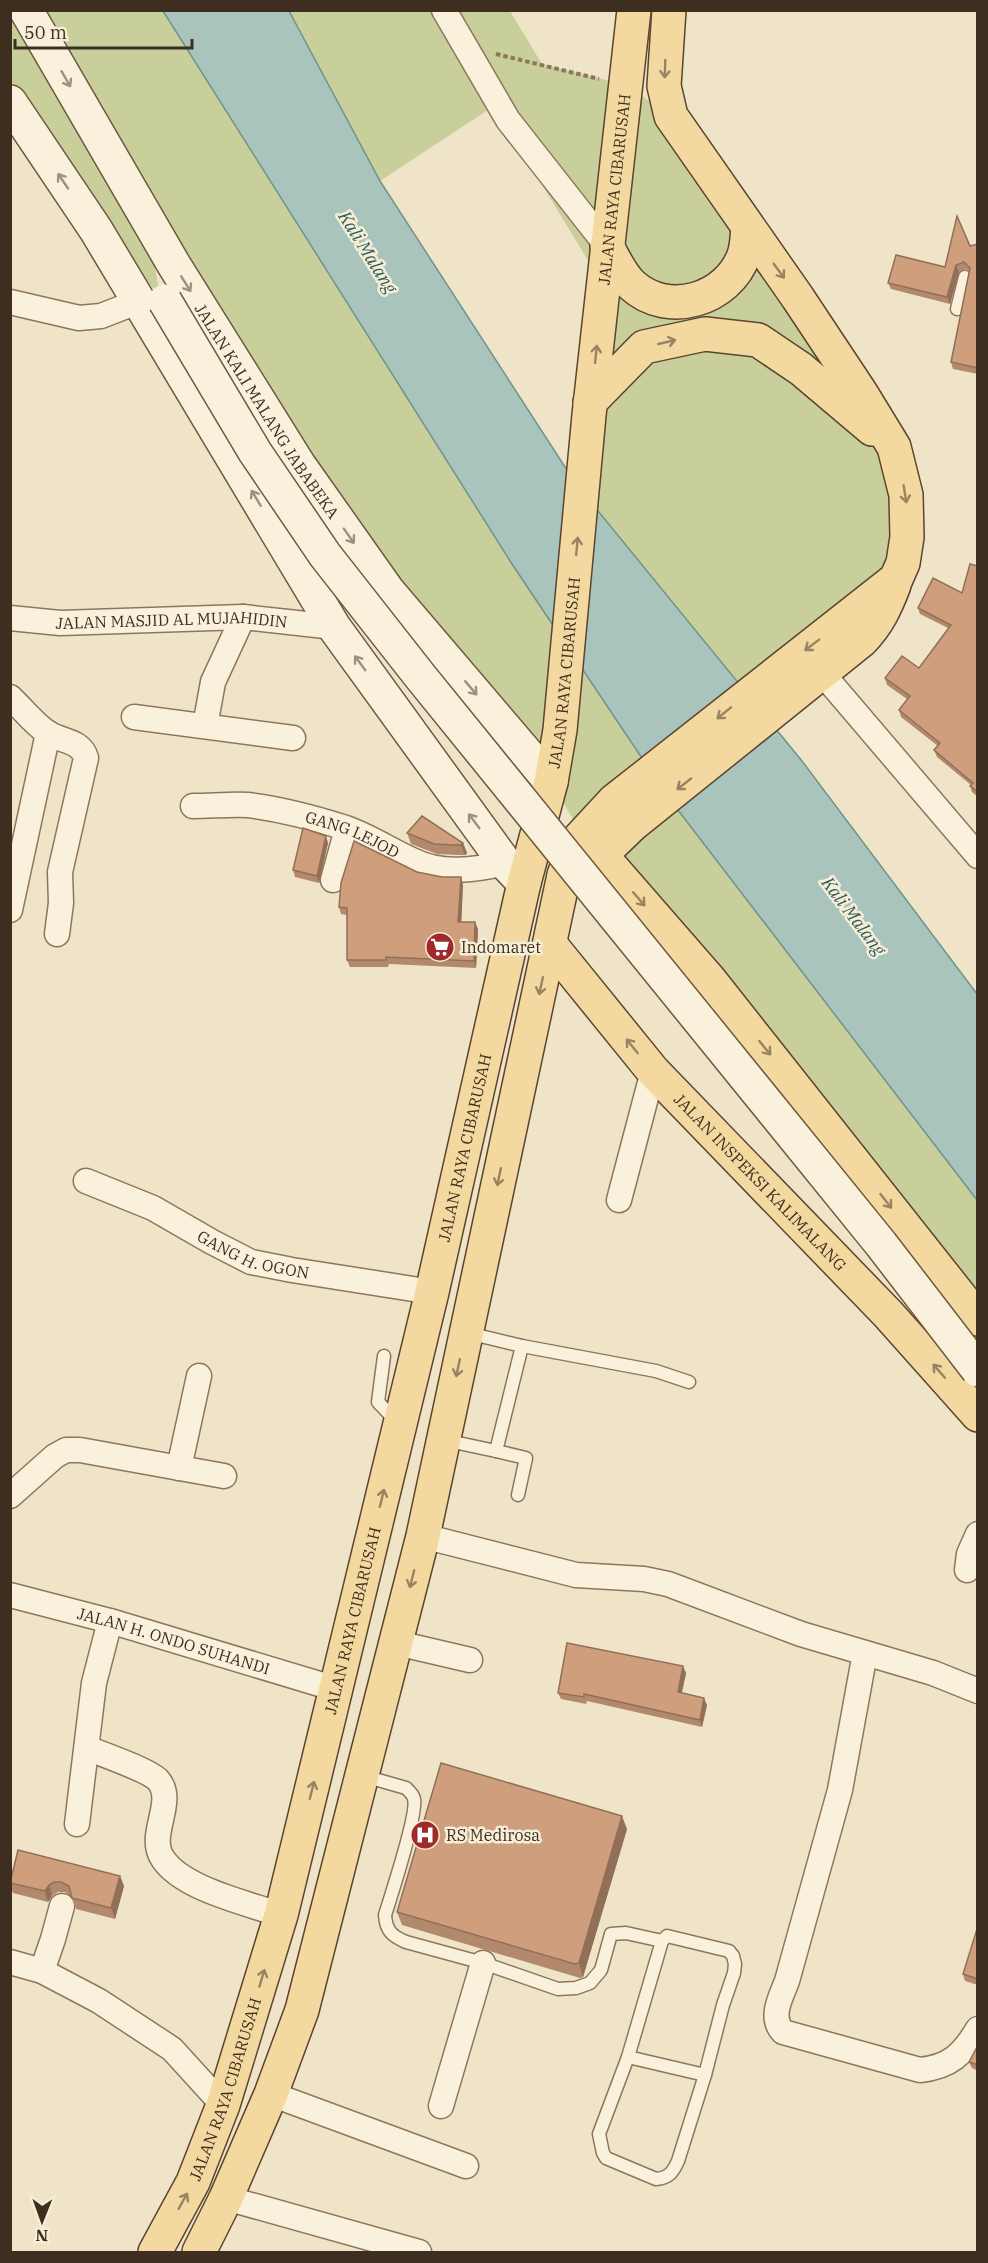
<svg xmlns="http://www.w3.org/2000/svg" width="988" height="2263" font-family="'IBM Plex Serif',serif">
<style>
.green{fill:#c9cf9b}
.water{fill:#a9c4bc;stroke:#6f938a;stroke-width:1.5}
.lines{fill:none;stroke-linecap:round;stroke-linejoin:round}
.lane-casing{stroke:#8d765c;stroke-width:15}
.street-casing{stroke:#8d765c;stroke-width:27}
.secondary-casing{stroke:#6f573f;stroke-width:36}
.primary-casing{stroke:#5b4430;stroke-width:36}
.path{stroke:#8d765c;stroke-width:4;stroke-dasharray:4.5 3;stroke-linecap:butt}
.lane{stroke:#faf1dc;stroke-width:12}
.street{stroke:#faf1dc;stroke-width:24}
.secondary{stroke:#faf1dc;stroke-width:33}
.primary{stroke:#f3d9a0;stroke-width:33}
.secondary-bridge-casing{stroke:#6f573f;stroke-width:36;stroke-linecap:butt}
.secondary-bridge{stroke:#faf1dc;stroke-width:33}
.wall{fill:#b2896c}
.shaded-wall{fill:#916f58}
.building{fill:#cf9f7d;stroke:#916f58;stroke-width:1.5}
.oneway{stroke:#988460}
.oneway2{stroke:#9c907e}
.labels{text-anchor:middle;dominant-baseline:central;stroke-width:5;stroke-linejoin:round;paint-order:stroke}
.street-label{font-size:16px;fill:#3d2e20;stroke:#f7eed8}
.poi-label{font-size:16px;fill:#3d2e20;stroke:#f7eed8;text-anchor:start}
.water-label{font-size:18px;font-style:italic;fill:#2f5d5a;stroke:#f7eed8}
</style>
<rect width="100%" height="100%" fill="#f0e4c8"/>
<path class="green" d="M11,11H165L512,564L565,643L603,285L494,106L380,181L289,11H510L542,64L626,85L671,116L873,413L903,563L672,794L977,1201V1321L582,834L551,782L388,591L145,216L160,295L96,230L11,98Z"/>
<path class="water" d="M163,11H289L380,181L576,484L802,761L977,994V1200L668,797L512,564Z"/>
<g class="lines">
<g class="lane-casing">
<g id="lane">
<path d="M957,309L965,277"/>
<path d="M468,1333L522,1346L656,1371L689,1382"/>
<path d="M384,1356L378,1402L397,1422"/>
<path d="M444,1440L496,1451"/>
<path d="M518,1495L526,1458L496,1451L522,1346"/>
<path d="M364,1776L406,1788C409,1791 413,1794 414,1799C418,1813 391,1896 385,1915C386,1931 392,1936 406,1942L483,1963L558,1989L576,1988L590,1983L601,1970L611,1934L626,1933L662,1941"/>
<path d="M667,1936L729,1951L733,1956L735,1964L734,1973L723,2005L705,2075L678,2161C673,2172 669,2178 656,2179L606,2158L603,2153L599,2134L628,2057L662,1941Z"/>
<path d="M628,2057L705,2075"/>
</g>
</g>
<g class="street-casing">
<g id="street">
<path d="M444,10L508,120L607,246"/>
<path d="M10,302L79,318L101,316L137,302"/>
<path id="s1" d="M10,618L60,623L243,617L334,627"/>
<path d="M822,673L978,856"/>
<path d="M10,697C22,708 35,725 48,733C62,742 81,740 86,758L60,872L61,903L57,934"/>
<path d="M134,717L293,738"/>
<path d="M205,726L213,682L243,617"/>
<path id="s2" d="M193,806C211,806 230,804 248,805C281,809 315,818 346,828C369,836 390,850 412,860C441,875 475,870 505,863"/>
<path d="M333,880L347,829"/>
<path d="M10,910L48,733"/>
<path id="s3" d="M86,1181L153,1208L212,1242L251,1262L292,1270L432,1292"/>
<path d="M619,1200L653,1071"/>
<path d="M179,1468L199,1376"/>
<path d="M10,1496L55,1456L66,1450H80L224,1476"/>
<path d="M423,1536L576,1575L644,1579L668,1584L801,1634L933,1673L978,1691"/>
<path d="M967,1570L969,1554L978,1534"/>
<path id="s4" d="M10,1595L110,1621L336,1689"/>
<path d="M397,1643L470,1660"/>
<path d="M865,1653L840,1790L787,1981C781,1997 769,2017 783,2032L920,2070C950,2067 963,2054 978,2029"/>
<path d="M87,1748C102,1754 148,1770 158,1780C177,1802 146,1835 163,1859C183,1889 247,1903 281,1915"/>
<path d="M77,1824L94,1683L110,1621"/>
<path d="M10,1962L42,1971L99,2001L172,2049L223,2105"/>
<path d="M42,1971L53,1939L62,1906"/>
<path d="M271,2094L466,2166"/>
<path d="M441,2106L483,1963"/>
<path d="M226,2198L419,2252"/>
</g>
</g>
<g class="secondary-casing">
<g id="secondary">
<path id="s5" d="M26,10L174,265L299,465L388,591L551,782"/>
<path d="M10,102L96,230L334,627L505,863L524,883"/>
</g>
</g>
<g class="primary-casing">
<g id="primary">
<path d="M607,246C614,259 621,275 632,285C668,318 728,300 744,255C747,247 747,236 748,228"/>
<path d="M590,402L644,347L705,334L758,340L801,369L872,429"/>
<path d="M601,855L709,979L978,1319"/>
<path d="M587,872L601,855L632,825L861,641C878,624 886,606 894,585"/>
<path id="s6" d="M550,944L653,1071L888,1314L978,1415"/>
<path id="s7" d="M155,2252L193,2182L223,2105L281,1915L432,1292L524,883L551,782L560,730L589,415L634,10"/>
<path d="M199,2252L226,2198L271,2094L302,2010L423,1536L564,875L576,842L614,801L896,579L903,563L907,537L906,495L894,447L861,393L798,298L671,116L664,86L669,10"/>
</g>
</g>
<path class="path" d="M496,54L599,79"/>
<use href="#lane" class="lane"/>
<use href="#street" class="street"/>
<use href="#secondary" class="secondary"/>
<use href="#primary" class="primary"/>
<g class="secondary-bridge-casing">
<path id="secondary-bridge" d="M165,301L255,452L325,555L420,676L881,1244L978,1370"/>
</g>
<use href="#secondary-bridge" class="secondary-bridge"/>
</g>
<g class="wall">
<path d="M978,244V374L953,369L951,362L969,272L966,269L959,272L950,304L891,289L888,283L945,267L970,246Z"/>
<path d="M978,566V797L972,792L970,786L971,785L937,757L934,750L938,746L901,717L899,710L907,699L887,685L885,678L919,668L948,628L920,614L918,608L962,593Z"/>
<path d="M407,833L463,843L467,853L465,855H458L437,854L411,844Z"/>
<path d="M328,843L319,883L295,877L293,870Z"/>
<path d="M417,872L463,884L461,922L478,929L476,968L389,964L388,967H350L347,960V915L341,914L339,907Z"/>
<path d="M686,1673L682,1693L707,1705L702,1727L587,1701L586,1704L561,1699L558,1693Z"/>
<path d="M627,1829L583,1977L580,1978L402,1925L397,1912Z"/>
<path d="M120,1876L124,1886L115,1919L76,1909L71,1896L65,1892H58L52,1896L48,1902L13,1893L10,1885V1880Z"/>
<path d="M978,1929V1985L965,1981L963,1974Z"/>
<path d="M978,2045V2071L972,2068L969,2062Z"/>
</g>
<g class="shaded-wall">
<path d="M956,265L959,272L950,304L947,297Z"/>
<path d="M326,836L328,843L319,883L317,876Z"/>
<path d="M463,843L467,853L465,855L461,845Z"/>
<path d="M461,877L463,884L461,929L458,922Z"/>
<path d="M475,922L478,929L476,968L474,961Z"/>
<path d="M683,1666L686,1673L680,1699L678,1692Z"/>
<path d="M704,1698L707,1705L702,1727L700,1720Z"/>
<path d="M622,1816L627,1829L583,1977L579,1963Z"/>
<path d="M120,1876L124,1886L115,1919L111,1908Z"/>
<path d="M49,1885L52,1896L48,1902L45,1891Z"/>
</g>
<g class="building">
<path d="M957,216L970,246L978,244V368L951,362L970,268L964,262L956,265L947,297L888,283L896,255L945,267Z"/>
<path d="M970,564L978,566V792L970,786L973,783L934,750L940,743L899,710L910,696L885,678L902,656L919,668L951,625L918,608L933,578L962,593Z"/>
<path d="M422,816L463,843L461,845H454L434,844L407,833Z"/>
<path d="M303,828L326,836L317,876L293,870Z"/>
<path d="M354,841L417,872L442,877H461L458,922H475L474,961L386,957V960H347V908L339,907L341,883Z"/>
<path d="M567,1643L683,1666L678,1692L704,1698L700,1720L584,1694V1697L558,1693Z"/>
<path d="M441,1763L622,1816L579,1963L575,1964L397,1912Z"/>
<path d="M18,1850L120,1876L111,1908L72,1898L69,1886L61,1882H54L49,1885L45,1891L10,1883Z"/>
<path d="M977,1929H978V1979L963,1974Z"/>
<path d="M978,2045V2065L969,2062Z"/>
</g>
<defs><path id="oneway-shaft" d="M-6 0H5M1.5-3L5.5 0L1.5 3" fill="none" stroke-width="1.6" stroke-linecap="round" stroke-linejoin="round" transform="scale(1.5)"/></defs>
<g class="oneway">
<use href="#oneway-shaft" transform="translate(665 69) rotate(92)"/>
<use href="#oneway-shaft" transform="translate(779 271) rotate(54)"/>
<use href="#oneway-shaft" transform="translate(667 342) rotate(-13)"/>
<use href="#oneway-shaft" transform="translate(596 354) rotate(-84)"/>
<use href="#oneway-shaft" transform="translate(905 494) rotate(81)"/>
<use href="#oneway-shaft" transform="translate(577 546) rotate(-85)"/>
<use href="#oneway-shaft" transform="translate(812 645) rotate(143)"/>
<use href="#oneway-shaft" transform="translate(724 713) rotate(141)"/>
<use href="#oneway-shaft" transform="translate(684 784) rotate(142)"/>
<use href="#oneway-shaft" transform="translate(639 899) rotate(49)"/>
<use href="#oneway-shaft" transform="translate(541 986) rotate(102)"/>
<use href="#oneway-shaft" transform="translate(632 1046) rotate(-129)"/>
<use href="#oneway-shaft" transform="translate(765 1048) rotate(51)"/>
<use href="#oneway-shaft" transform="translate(499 1177) rotate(102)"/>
<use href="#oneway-shaft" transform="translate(886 1201) rotate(52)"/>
<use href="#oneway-shaft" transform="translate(458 1368) rotate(102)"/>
<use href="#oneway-shaft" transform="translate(939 1371) rotate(-131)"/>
<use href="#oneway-shaft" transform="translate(382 1498) rotate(-76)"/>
<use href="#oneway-shaft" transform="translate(412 1579) rotate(104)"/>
<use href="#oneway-shaft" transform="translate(312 1790) rotate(-76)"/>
<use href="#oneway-shaft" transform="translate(262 1978) rotate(-73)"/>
<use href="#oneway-shaft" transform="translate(183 2201) rotate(-61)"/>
</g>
<g class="oneway2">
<use href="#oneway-shaft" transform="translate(66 79) rotate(60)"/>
<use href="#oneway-shaft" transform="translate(63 181) rotate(-124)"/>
<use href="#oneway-shaft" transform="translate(186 284) rotate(58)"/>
<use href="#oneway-shaft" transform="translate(256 498) rotate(-121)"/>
<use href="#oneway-shaft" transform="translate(349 536) rotate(55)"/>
<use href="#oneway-shaft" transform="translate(360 663) rotate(-126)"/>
<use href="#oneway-shaft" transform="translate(471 688) rotate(50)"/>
<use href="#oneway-shaft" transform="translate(474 821) rotate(-127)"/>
</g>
<defs>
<g id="supermarket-disc" transform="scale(1.5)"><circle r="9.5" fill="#9e2a2b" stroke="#f7eed8"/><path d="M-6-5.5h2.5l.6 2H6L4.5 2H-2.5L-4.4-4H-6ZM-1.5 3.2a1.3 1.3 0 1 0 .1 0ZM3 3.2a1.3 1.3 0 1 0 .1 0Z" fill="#fff"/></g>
<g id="hospital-disc" transform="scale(1.5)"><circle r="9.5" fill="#9e2a2b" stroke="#f7eed8"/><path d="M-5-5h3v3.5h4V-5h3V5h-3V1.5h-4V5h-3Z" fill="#fff"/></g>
</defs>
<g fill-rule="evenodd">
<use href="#supermarket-disc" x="440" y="947"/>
<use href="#hospital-disc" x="425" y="1835"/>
</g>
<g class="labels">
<g class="street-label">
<text stroke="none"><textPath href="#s7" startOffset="2122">JALAN RAYA CIBARUSAH</textPath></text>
<text stroke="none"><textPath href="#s5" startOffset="468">JALAN KALI MALANG JABABEKA</textPath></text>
<text stroke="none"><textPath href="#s1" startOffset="162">JALAN MASJID AL MUJAHIDIN</textPath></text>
<text stroke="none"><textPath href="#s7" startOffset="1636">JALAN RAYA CIBARUSAH</textPath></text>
<text stroke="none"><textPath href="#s2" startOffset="164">GANG LEJOD</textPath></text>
<text stroke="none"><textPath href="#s7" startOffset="1150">JALAN RAYA CIBARUSAH</textPath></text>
<text stroke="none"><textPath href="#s6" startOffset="318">JALAN INSPEKSI KALIMALANG</textPath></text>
<text stroke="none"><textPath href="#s3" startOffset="184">GANG H. OGON</textPath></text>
<text stroke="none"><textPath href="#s7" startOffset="664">JALAN RAYA CIBARUSAH</textPath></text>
<text stroke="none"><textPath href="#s4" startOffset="170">JALAN H. ONDO SUHANDI</textPath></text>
<text stroke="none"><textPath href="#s7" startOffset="178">JALAN RAYA CIBARUSAH</textPath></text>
</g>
<g class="poi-label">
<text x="461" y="947">Indomaret</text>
<text x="446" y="1835">RS Medirosa</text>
</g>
<g class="water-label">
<text transform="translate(368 252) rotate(58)">Kali Malang</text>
<text transform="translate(854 916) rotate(53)">Kali Malang</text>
</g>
</g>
<rect width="988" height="2263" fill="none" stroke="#3d2e20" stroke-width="24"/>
<g transform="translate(42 2221) rotate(181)" stroke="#f7eed8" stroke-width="4.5" paint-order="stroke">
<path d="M0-4.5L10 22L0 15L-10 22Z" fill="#3d2e20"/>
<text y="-9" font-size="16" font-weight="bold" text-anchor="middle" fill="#3d2e20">N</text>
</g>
<path d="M15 39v9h177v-9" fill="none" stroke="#3d2e20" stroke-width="3"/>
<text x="24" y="39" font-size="18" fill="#3d2e20" stroke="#f7eed8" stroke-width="4.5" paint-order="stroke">50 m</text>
</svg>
